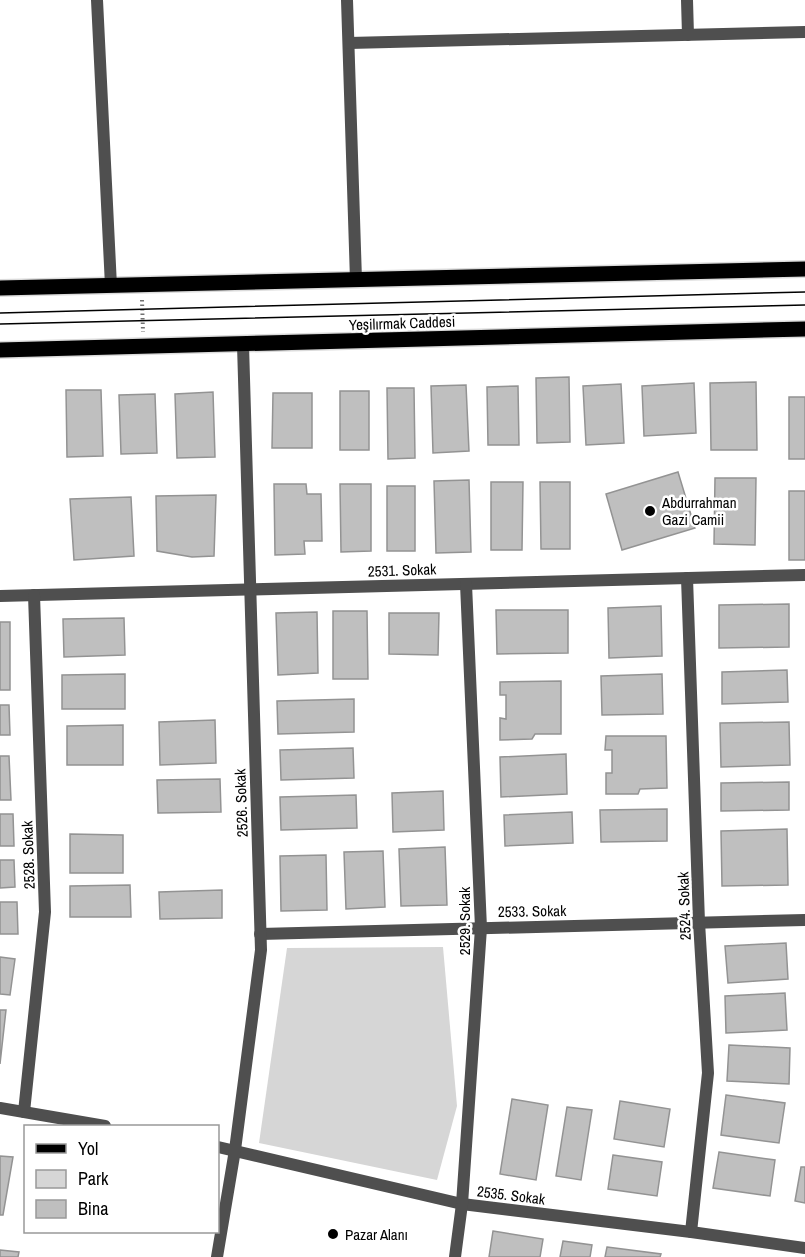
<svg xmlns="http://www.w3.org/2000/svg" width="805" height="1257" font-family="'Archivo Narrow',sans-serif">
<style>
.green{fill:#d6d6d6}
.building{fill:#bfbfbf;stroke:#939393;stroke-width:1.5}
.lines{fill:none;stroke-linecap:round;stroke-linejoin:round}
.primary-casing{stroke:#dbdbdb;stroke-width:18}
.path{stroke:#717171;stroke-width:4;stroke-dasharray:1.5 3;stroke-linecap:butt}
.minor{stroke:#4f4f4f;stroke-width:12}
.primary{stroke:#000;stroke-width:15}
.tram{stroke:#000;stroke-width:1.5}
.poi-dot{fill:#000;stroke:#fff;stroke-width:2}
.labels{text-anchor:middle;dominant-baseline:central;stroke-width:5;stroke-linejoin:round;paint-order:stroke}
.street-label{font-size:15px;fill:#000;stroke:#fff}
.poi-label{font-size:15px;fill:#000;stroke:#fff;text-anchor:start}
</style>
<rect width="100%" height="100%" fill="#fff"/>
<path class="green" d="M443,947L457,1106L437,1180L259,1143L287,948Z"/>
<g class="building">
<path d="M569,377L570,442L537,443L536,378Z"/>
<path d="M756,382L757,450H711L710,383Z"/>
<path d="M694,383L696,433L644,436L642,386Z"/>
<path d="M621,384L624,443L586,445L583,386Z"/>
<path d="M466,385L469,451L433,453L431,386Z"/>
<path d="M518,386L519,445H488L487,387Z"/>
<path d="M387,388H414L415,458L388,459Z"/>
<path d="M66,390H101L103,456L67,457Z"/>
<rect x="340" y="391" width="29" height="59"/>
<path d="M213,392L215,457L177,458L175,394Z"/>
<path d="M273,393H312V448H272Z"/>
<path d="M155,394L157,453L121,454L119,395Z"/>
<rect x="789" y="397" width="16" height="62"/>
<path d="M678,472L695,528L622,550L606,494Z"/>
<path d="M715,478H756L755,545L714,544Z"/>
<path d="M469,480L471,552L436,553L434,481Z"/>
<path d="M491,482H523L522,550H491Z"/>
<path d="M540,482H570V549H541Z"/>
<path d="M274,484H306L307,494H321L322,541H304L305,554L275,555Z"/>
<path d="M340,484H371V551L341,552Z"/>
<rect x="387" y="486" width="28" height="65"/>
<rect x="789" y="491" width="16" height="69"/>
<path d="M216,495L214,556L192,557L157,551L156,496Z"/>
<path d="M131,497L134,556L74,560L70,499Z"/>
<path d="M789,604V647L719,648V605Z"/>
<path d="M661,606L662,656L609,658L608,608Z"/>
<path d="M496,610H568V653L497,654Z"/>
<path d="M333,611H367L368,679H333Z"/>
<path d="M317,612L318,673L278,675L276,613Z"/>
<path d="M389,613H439L438,655L389,654Z"/>
<path d="M124,618L125,655L64,657L63,619Z"/>
<rect x="0" y="622" width="10" height="68"/>
<path d="M787,670L788,702L722,704V672Z"/>
<path d="M125,674V709H62V675Z"/>
<path d="M662,674L663,714L602,715L601,676Z"/>
<path d="M561,681V734H535L532,739L500,740V718L506,719V695H500V682Z"/>
<path d="M354,699V732L278,734L277,701Z"/>
<path d="M0,705H9L10,735H0Z"/>
<path d="M215,720L216,763L160,765L159,722Z"/>
<path d="M789,722L790,765L721,767L720,723Z"/>
<path d="M123,725V765H67V726Z"/>
<path d="M606,736H666L667,788L640,789L638,794H606V773H612V750H605Z"/>
<path d="M353,748L354,778L281,780L280,750Z"/>
<path d="M566,754L567,794L501,797L500,757Z"/>
<path d="M0,756H9L11,800H0Z"/>
<path d="M220,779L221,812L158,813L157,780Z"/>
<path d="M789,782V810L721,811V783Z"/>
<path d="M443,791L444,830L393,832L392,793Z"/>
<path d="M356,795L357,828L281,830L280,797Z"/>
<path d="M667,809V841L601,842L600,810Z"/>
<path d="M572,812L573,843L505,846L504,815Z"/>
<path d="M0,814H13L14,846H0Z"/>
<path d="M787,829L788,885L722,886L721,831Z"/>
<path d="M70,834L123,835V873H70Z"/>
<path d="M445,847L447,905L401,906L399,849Z"/>
<path d="M383,851L385,907L346,909L344,852Z"/>
<path d="M326,855L327,910L281,911L280,856Z"/>
<path d="M0,860H14L15,887L0,888Z"/>
<path d="M130,885L131,917H70V886Z"/>
<path d="M222,890V918L160,919L159,892Z"/>
<path d="M0,902H17L18,934H0Z"/>
<path d="M786,943L788,979L728,983L725,946Z"/>
<path d="M0,957L15,959L10,995L0,994Z"/>
<path d="M785,993L787,1030L726,1033L725,996Z"/>
<path d="M0,1010H6L0,1064Z"/>
<path d="M729,1045L790,1048L789,1084L727,1081Z"/>
<path d="M726,1095L785,1103L779,1143L721,1135Z"/>
<path d="M512,1099L548,1105L536,1180L500,1174Z"/>
<path d="M620,1101L670,1109L664,1147L614,1139Z"/>
<path d="M567,1107L592,1110L581,1180L556,1176Z"/>
<path d="M719,1152L775,1160L770,1196L713,1188Z"/>
<path d="M613,1155L662,1162L657,1196L608,1189Z"/>
<path d="M0,1156L13,1157L3,1215H0Z"/>
<path d="M801,1167H805V1203L795,1201Z"/>
<path d="M493,1231L543,1239L540,1257H489Z"/>
<path d="M563,1241L592,1245L590,1257H560Z"/>
<path d="M607,1247L661,1254L660,1257H605Z"/>
<path d="M0,1250L19,1252L18,1257H0Z"/>
</g>
<g class="lines">
<g class="primary-casing">
<g id="primary">
<path d="M0,288L805,269"/>
<path d="M0,350L805,329"/>
</g>
</g>
<path class="path" d="M142,300L143,332"/>
<g class="minor">
<path d="M97,0L111,286"/>
<path d="M347,0L356,280"/>
<path d="M687,0L688,35"/>
<path d="M349,43L805,32"/>
<path d="M687,578L699,922L708,1073L691,1232"/>
<path d="M0,596L805,575"/>
<path d="M260,934L805,920"/>
<path d="M0,1108L105,1126"/>
<path d="M24,1112L45,912L34,595"/>
<path d="M218,1147L462,1204L691,1232L805,1248"/>
<path d="M217,1257L235,1150L261,950L243,345"/>
<path d="M455,1257L462,1204L481,928L466,584"/>
</g>
<use href="#primary" class="primary"/>
<g class="tram">
<path d="M0,313L805,292"/>
<path d="M0,324L805,305"/>
</g>
</g>
<g class="poi-dot">
<circle cx="650" cy="511" r="6"/>
<circle cx="333" cy="1234" r="6"/>
</g>
<g class="labels">
<g class="street-label">
<text transform="translate(402 323) rotate(-2)">Yeşilırmak Caddesi</text>
<text transform="translate(402 570) rotate(-2)">2531. Sokak</text>
<text transform="translate(241 803) rotate(-92)">2526. Sokak</text>
<text transform="translate(28 855) rotate(-92)">2528. Sokak</text>
<text transform="translate(684 906) rotate(-92)">2524. Sokak</text>
<text transform="translate(532 911) rotate(-1)">2533. Sokak</text>
<text transform="translate(464 921) rotate(-90)">2529. Sokak</text>
<text transform="translate(511 1195) rotate(7)">2535. Sokak</text>
</g>
<g class="poi-label">
<text x="662" y="502">Abdurrahman<tspan x="662" dy="17">Gazi Camii</tspan></text>
<text x="345" y="1234">Pazar Alanı</text>
</g>
</g>
<rect x="24" y="1125" width="195" height="108" fill="#ffffff" stroke="#999999" stroke-width="1.5"/>
<rect x="36" y="1144" width="30" height="9" fill="#000000" stroke="#999999" stroke-width="1.5"/>
<text x="78" y="1155" font-size="18" fill="#000000">Yol</text>
<rect x="36" y="1170" width="30" height="18" fill="#d6d6d6" stroke="#999999" stroke-width="1.5"/>
<text x="78" y="1185" font-size="18" fill="#000000">Park</text>
<rect x="36" y="1200" width="30" height="18" fill="#bfbfbf" stroke="#999999" stroke-width="1.5"/>
<text x="78" y="1215" font-size="18" fill="#000000">Bina</text>
</svg>
